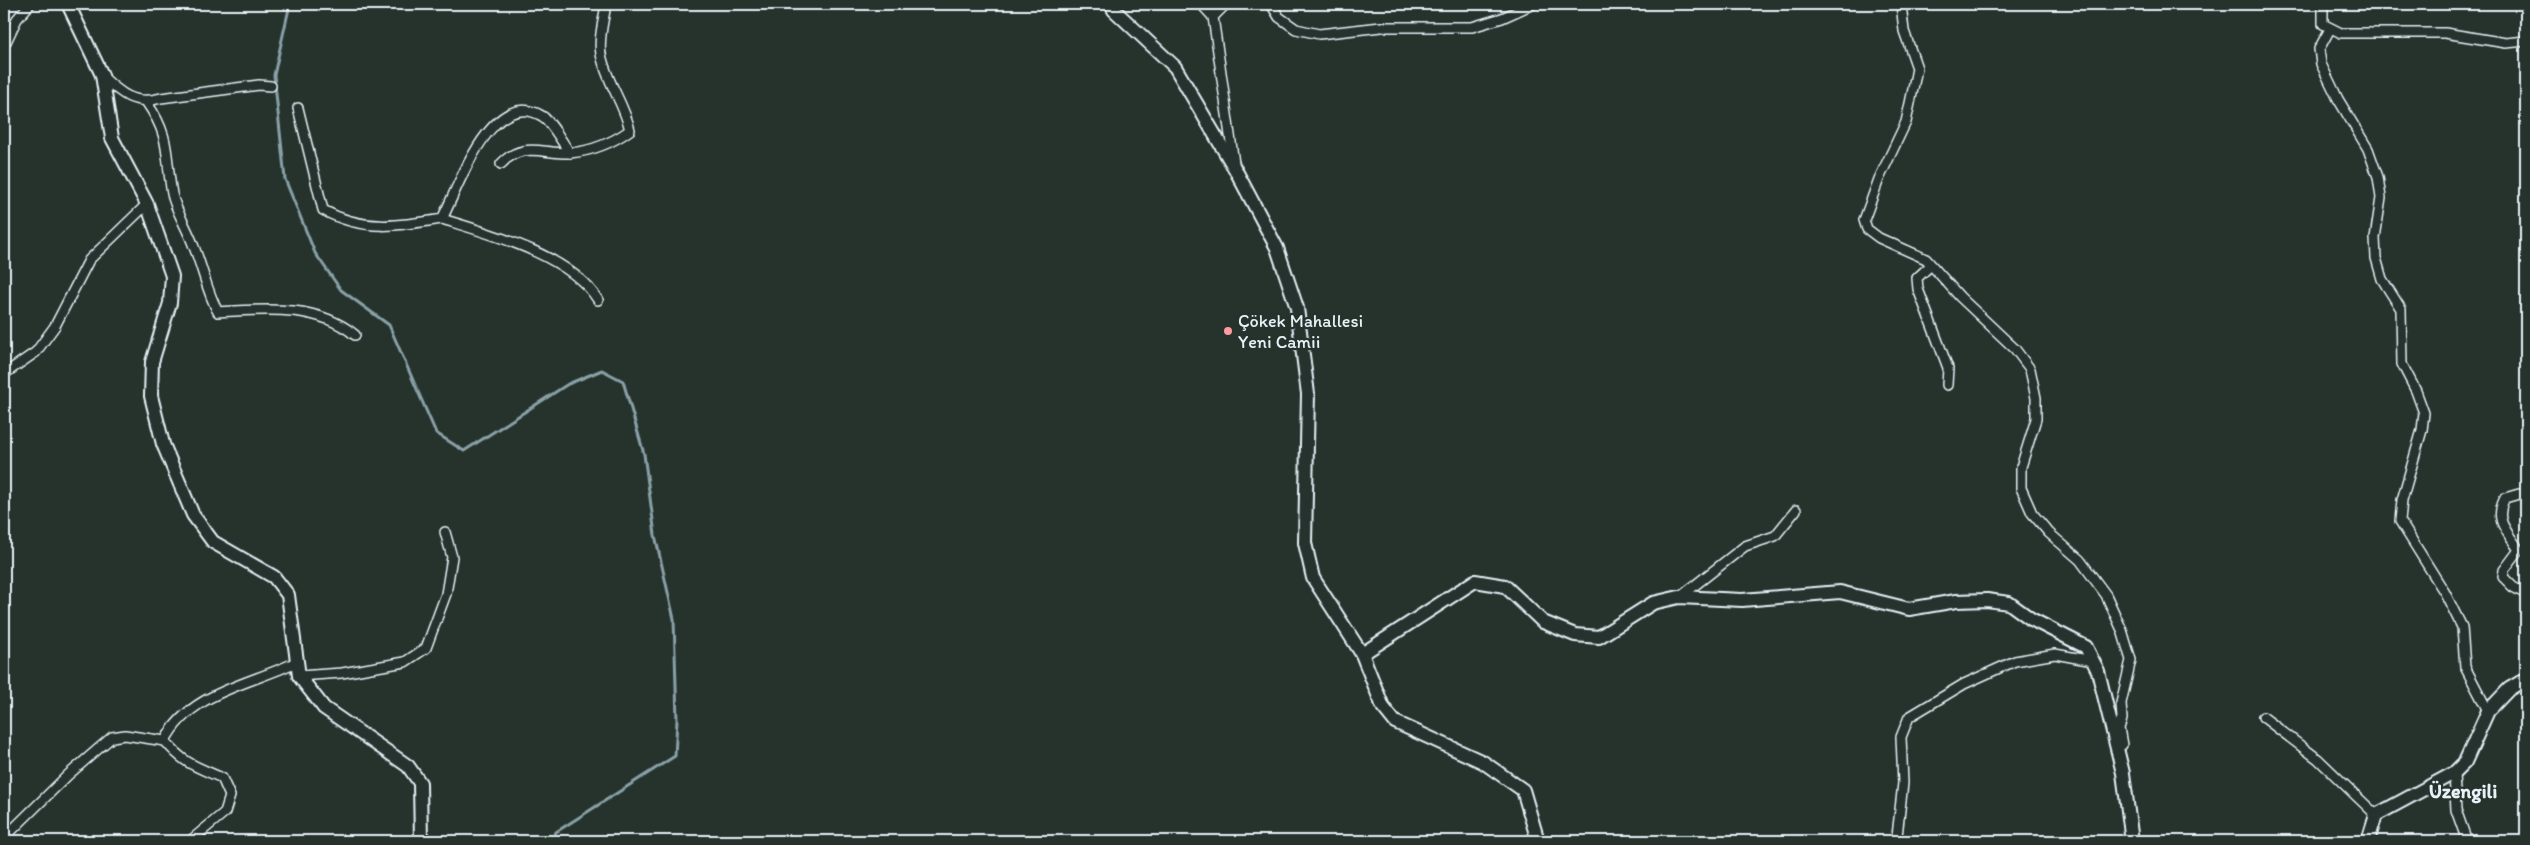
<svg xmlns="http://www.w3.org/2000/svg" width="2530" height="845" font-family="Itim,sans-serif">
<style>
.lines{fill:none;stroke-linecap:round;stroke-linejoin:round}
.stream{stroke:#8aa1a8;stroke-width:3}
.street-casing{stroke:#e8f1f8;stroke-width:12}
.secondary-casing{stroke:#e8f1f8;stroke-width:16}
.street{stroke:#26332d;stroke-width:9}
.secondary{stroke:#26332d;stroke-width:12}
.poi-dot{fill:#ff9aa2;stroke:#26332d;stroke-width:2}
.labels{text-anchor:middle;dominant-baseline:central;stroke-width:4.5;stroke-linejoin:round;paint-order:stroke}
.poi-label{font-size:18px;fill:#e8f1f8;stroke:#26332d;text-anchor:start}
.quarter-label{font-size:20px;font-weight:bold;fill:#e8f1f8;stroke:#26332d}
</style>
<rect width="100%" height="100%" fill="#26332d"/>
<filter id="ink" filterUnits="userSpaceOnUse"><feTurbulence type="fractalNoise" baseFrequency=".02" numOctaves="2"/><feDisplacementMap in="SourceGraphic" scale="10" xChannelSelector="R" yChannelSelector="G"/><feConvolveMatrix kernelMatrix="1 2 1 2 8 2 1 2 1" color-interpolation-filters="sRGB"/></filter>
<g filter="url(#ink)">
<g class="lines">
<path class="stream" d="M290,4L274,75L285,179L315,253L341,290L389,325L436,433L464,451L568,384L602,370L623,381L644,454L655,535L674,619L677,720L675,756L556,832L551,841"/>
<g class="street-casing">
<g id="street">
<path d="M1201,4L1213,17L1234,163"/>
<path d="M1271,4L1279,17L1296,29L1319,34L1381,27H1472L1502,18L1533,4"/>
<path d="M1901,4L1904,31L1917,68L1913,89L1906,122L1879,179L1864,220L1867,229L1879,238L1926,259L1960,297L2015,349L2030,369L2036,398V419L2021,467V488L2032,513L2049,533L2080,560L2106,595L2122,630L2131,660L2121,703L2122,719L2119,728L2122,745"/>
<path d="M2323,4V24L2341,33H2445L2506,43L2526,41"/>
<path d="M1213,17L1226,4"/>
<path d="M2330,29L2319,49L2321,64L2338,99L2368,149L2378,177L2381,198L2375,238L2376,258L2382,279L2401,309L2402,364L2416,391L2424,413L2422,430L2402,500L2400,521L2445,593L2462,627L2465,667L2488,711"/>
<path d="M4,46L17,19L30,4"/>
<path d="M102,76C120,93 134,106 161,98L259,85L271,86"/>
<path d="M147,103C171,137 165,155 172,194C176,212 188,229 194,247C203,269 207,292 218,312C265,309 317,304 355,335"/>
<path d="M298,108L323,210C363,232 399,226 442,219C459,186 492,86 542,116C551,121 563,144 570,153"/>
<path d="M501,164C522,141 543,154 570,153C592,151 612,143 630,130C624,103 606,81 601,54C598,39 604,19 606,4"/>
<path d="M442,219C491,234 570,255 598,300"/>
<path d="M1931,265L1917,278L1918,289L1948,368L1947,385"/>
<path d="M4,374L36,352L55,326L89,260L147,204"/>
<path d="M2526,496L2519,494L2505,498C2493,520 2507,531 2519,550L2504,570L2503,577L2513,587L2526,594"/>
<path d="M1680,597L1745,546L1775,536L1796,510"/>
<path d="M299,676L342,673L405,662L426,648L446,594L452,557L445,532"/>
<path d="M2263,717L2318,759L2376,815"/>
<path d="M2454,773L2456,810L2467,841"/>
<path d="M1897,836L1903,783L1901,737L1909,717L1964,684L2015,661L2055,654L2093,661"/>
<path d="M4,838L68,775L112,737L125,735L165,741"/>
<path d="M190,841L225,812L230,796L222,778C195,766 184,764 165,741C189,692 252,684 296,662"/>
</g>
</g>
<g class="secondary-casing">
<g id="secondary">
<path d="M68,4L102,75L112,138L147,204L172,276L170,303L152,362L151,396L163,444L193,515L213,542L274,577L288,595L299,676L324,708L408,766L420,783L421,841"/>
<path d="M1111,4L1114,10L1175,67L1235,169L1277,248L1297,308L1308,394L1305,543L1313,578L1362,654L1383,707L1395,722L1483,762L1523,790L1538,841"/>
<path d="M1362,654L1475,581L1505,586L1543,622L1575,635L1599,637L1653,603L1679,597L1742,600L1840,592L1909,609L1956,601L1987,600L2009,603L2031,619L2086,647L2098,671L2123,773L2132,841"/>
<path d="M2368,841L2376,815L2454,773L2465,762L2488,711L2509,689L2526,679"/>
</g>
</g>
<use href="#street" class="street"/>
<use href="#secondary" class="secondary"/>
</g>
</g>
<circle class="poi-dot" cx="1228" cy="331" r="5"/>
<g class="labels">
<g class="poi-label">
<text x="1238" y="321">Çökek Mahallesi<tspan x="1238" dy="21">Yeni Camii</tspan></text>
</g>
<g class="quarter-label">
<text x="2463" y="791">Üzengili</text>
</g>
</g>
<rect width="2530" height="845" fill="none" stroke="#26332d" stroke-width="20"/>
<rect x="10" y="10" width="2510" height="825" fill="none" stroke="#e8f1f8" stroke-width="2" filter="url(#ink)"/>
</svg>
